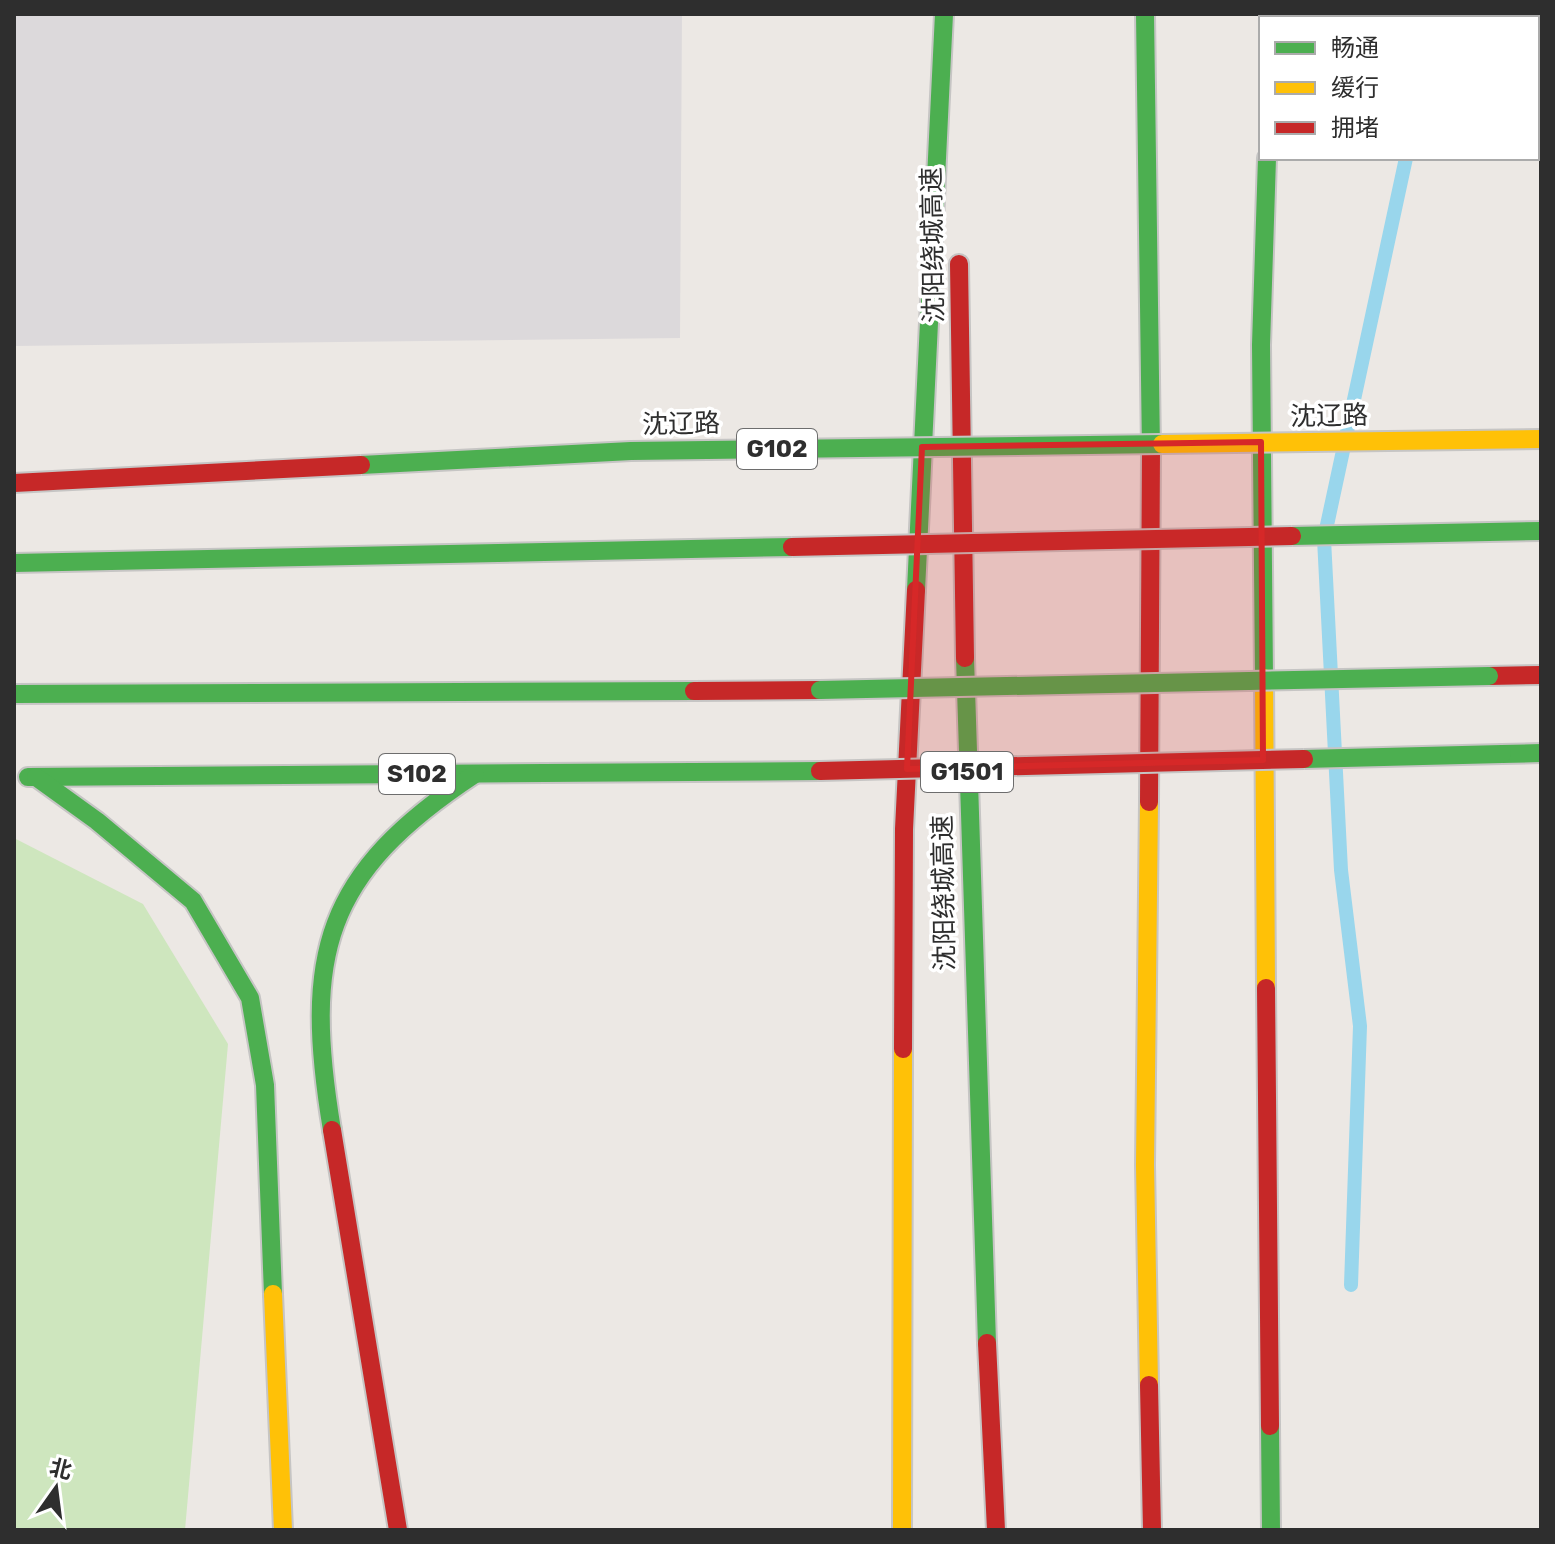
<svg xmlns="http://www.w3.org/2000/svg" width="1555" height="1544" font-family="Rubik,'Noto Sans SC',sans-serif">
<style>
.industrial{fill:#dcd9db}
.green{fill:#cee6be}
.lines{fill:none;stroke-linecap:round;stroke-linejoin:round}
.stream{stroke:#99d6ec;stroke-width:14}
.fast-casing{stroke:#c6c5c4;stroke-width:22}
.slow-casing{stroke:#c6c5c4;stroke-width:22}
.jam-casing{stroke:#c6c5c4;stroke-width:22}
.fast{stroke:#4caf50;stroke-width:18}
.slow{stroke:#ffc107;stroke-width:18}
.jam{stroke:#c62828;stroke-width:18}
.fast-bridge-casing{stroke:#c6c5c4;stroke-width:22;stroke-linecap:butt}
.slow-bridge-casing{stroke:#c6c5c4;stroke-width:22;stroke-linecap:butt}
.jam-bridge-casing{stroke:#c6c5c4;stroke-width:22;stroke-linecap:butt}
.fast-bridge{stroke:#4caf50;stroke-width:18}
.slow-bridge{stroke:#ffc107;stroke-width:18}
.jam-bridge{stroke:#c62828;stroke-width:18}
.marked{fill:#d62828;fill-opacity:0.2;stroke:#d62828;stroke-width:6;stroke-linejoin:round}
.labels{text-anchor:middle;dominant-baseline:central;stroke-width:7;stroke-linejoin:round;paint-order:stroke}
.shield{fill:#fff;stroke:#6d6d6d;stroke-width:2}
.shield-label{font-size:24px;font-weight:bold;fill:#2e2e2e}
.street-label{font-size:26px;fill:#2e2e2e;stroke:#fff}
</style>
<rect width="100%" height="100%" fill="#ece8e4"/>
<path class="industrial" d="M14,14H682L680,338L14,346Z"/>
<path class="green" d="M14,838L143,904L228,1044L185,1530H14Z"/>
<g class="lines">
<g class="stream">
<path d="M1376,14L1377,18"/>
<path d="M1351,1285L1360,1026L1341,870L1324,539L1406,158"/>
</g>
<g class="fast-casing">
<g id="fast">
<path d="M1145,14L1151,450"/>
<path d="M1272,14V18"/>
<path d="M916,590L944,14"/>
<path d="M965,658L987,1343"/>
<path d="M1264,678L1261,345L1267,158"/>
<path d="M14,694L694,691"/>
<path d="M1502,754L1541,753"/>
<path d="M28,777L820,771"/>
<path d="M36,777L97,821L193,901L250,998L265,1085L273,1294"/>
<path d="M332,1130C303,955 323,874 475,774"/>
<path d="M1270,1426L1271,1530"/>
</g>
</g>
<g class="slow-casing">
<g id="slow">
<path d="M1264,678L1266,988"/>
<path d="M1149,802L1145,1165L1149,1385"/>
<path d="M273,1294L283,1530"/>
<path d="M902,1530L903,1049"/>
</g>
</g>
<g class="jam-casing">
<g id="jam">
<path d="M959,264L965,658"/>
<path d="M1489,676L1541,675"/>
<path d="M694,691L820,690"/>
<path d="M1149,802L1151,450"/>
<path d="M1266,988L1270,1426"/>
<path d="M903,1049L904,829L916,590"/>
<path d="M332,1130L398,1530"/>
<path d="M987,1343L996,1530"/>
<path d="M1149,1385L1152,1530"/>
</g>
</g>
<use href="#fast" class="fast"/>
<use href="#slow" class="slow"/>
<use href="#jam" class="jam"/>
<g class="fast-bridge-casing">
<g id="fast-bridge">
<path d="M361,465L631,451L1162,444"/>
<path d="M1292,536L1541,531"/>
<path d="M14,563L792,547"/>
<path d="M820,690L1489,676"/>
<path d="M1304,759L1502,754"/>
</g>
</g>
<g class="slow-bridge-casing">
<path id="slow-bridge" d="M1162,444L1541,439"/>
</g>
<g class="jam-bridge-casing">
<g id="jam-bridge">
<path d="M14,483L361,465"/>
<path d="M792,547L1292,536"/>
<path d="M820,771L1304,759"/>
</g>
</g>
<use href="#fast-bridge" class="fast-bridge"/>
<use href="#slow-bridge" class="slow-bridge"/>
<use href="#jam-bridge" class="jam-bridge"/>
</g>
<path class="marked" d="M1261,442L1263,760L907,769L922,447Z"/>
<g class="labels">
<g class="shield">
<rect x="737" y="429" width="80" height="40" rx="6"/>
<rect x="921" y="752" width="92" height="40" rx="6"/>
<rect x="379" y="754" width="76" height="40" rx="6"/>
</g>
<g class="shield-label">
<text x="777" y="449">G102</text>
<text x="967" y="772">G1501</text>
<text x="417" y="774">S102</text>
</g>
<g class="street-label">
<text transform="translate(933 245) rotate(-91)">沈阳绕城高速</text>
<text transform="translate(1329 416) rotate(-1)">沈辽路</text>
<text transform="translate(681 424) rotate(-1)">沈辽路</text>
<text transform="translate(944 893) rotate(-91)">沈阳绕城高速</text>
</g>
</g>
<rect width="1555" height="1544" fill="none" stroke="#2e2e2e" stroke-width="32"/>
<rect x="1259" y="16" width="280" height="144" fill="#ffffff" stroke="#ababab" stroke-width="2"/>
<rect x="1275" y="42" width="40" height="12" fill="#4caf50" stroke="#ababab" stroke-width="2"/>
<text x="1331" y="56" font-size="24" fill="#2e2e2e">畅通</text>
<rect x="1275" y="82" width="40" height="12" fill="#ffc107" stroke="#ababab" stroke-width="2"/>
<text x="1331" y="96" font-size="24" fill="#2e2e2e">缓行</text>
<rect x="1275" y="122" width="40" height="12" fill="#c62828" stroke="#ababab" stroke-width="2"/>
<text x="1331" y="136" font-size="24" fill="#2e2e2e">拥堵</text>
<g transform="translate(56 1488) rotate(14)" stroke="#ffffff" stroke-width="6" paint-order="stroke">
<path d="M0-6L14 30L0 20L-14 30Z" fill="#2e2e2e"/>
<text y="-12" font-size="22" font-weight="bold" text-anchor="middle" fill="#2e2e2e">北</text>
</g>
</svg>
